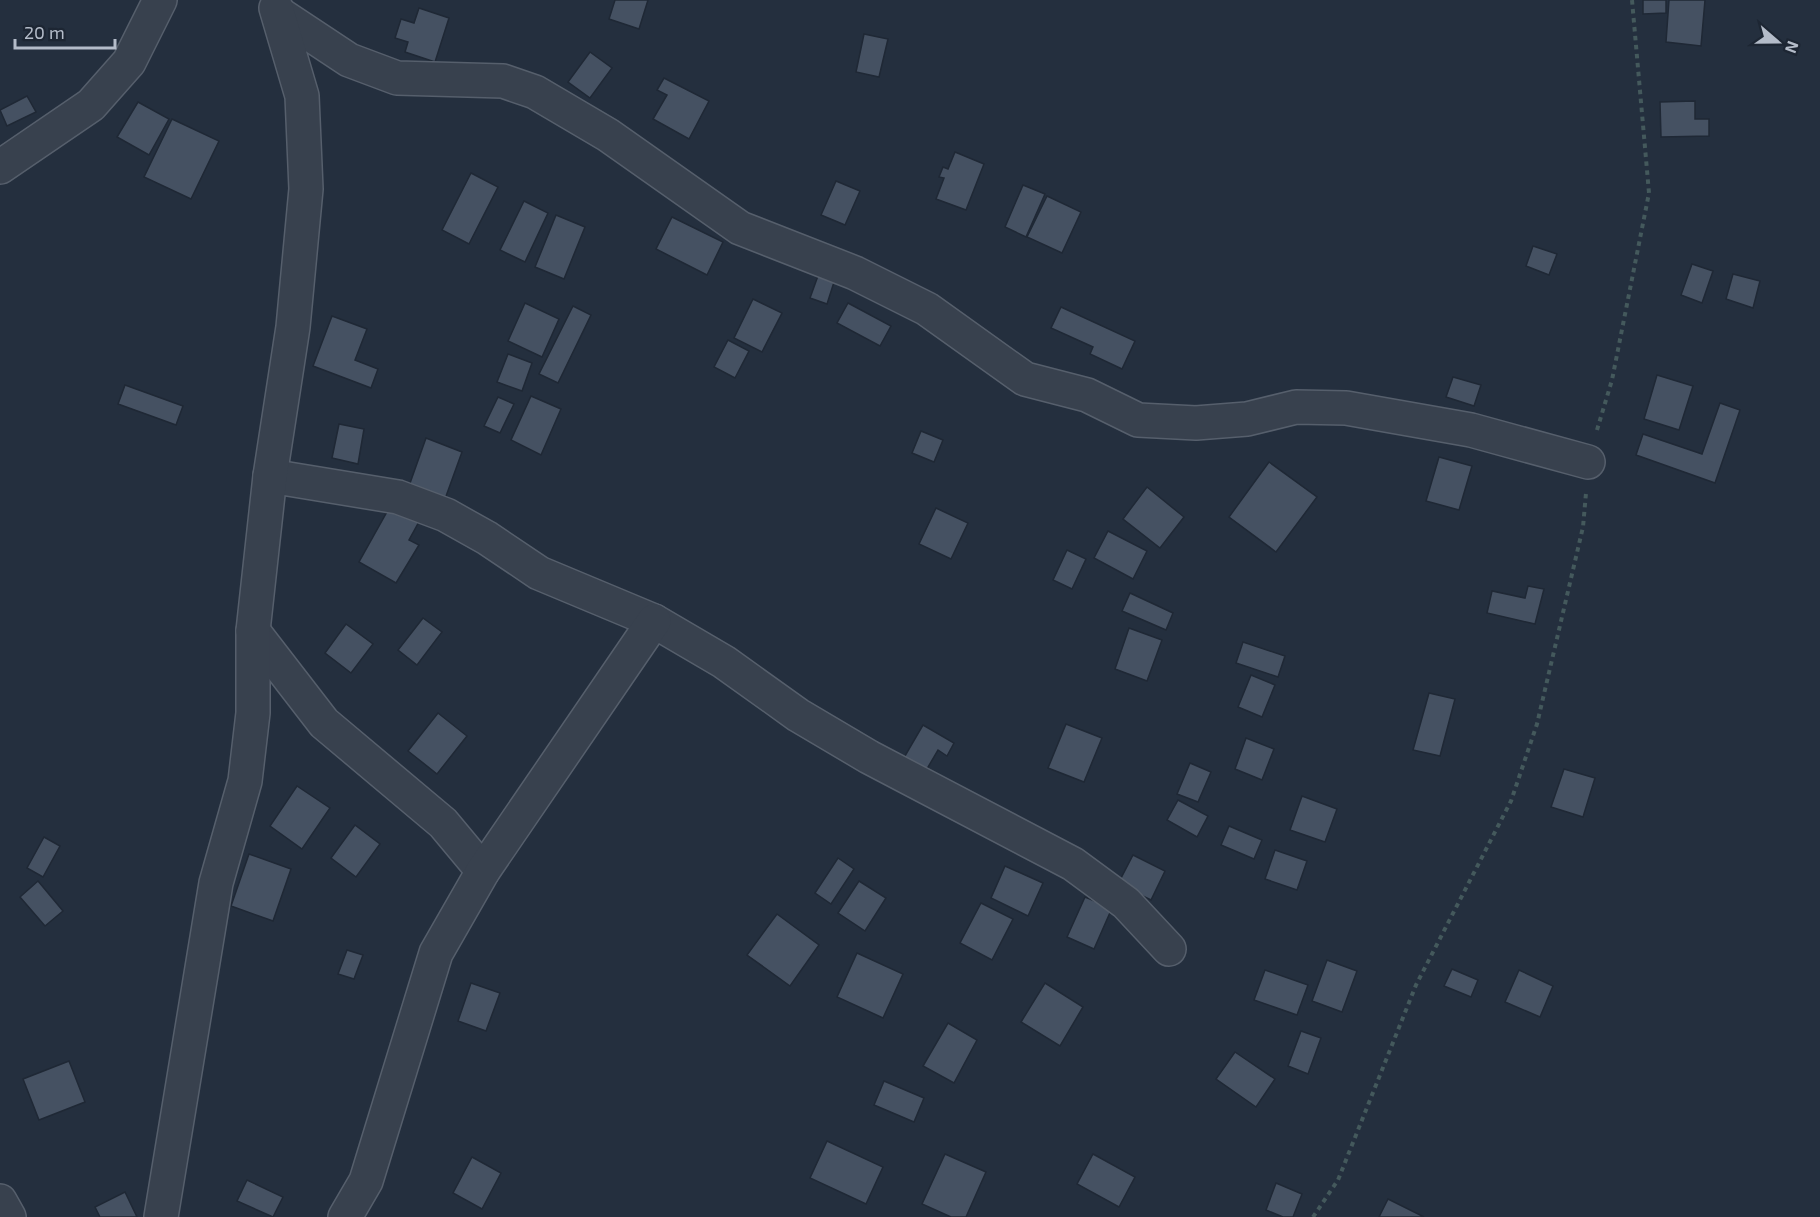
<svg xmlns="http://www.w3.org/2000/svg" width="1820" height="1217" font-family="'Exo 2',sans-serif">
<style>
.building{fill:#455162;stroke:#1f2835;stroke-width:1.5}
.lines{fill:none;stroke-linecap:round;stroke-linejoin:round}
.minor-casing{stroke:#565f6c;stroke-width:36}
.path{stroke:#44595c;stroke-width:4;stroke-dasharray:4.5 4.5;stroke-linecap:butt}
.minor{stroke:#38414e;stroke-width:33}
</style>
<rect width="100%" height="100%" fill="#242f3e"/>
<g class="building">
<path d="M615,0H648L639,29L609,19Z"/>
<path d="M1643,0H1666V13L1643,14Z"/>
<path d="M1669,0H1705L1701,46L1666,42Z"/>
<path d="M419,8L449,18L435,62L405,52L408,42L395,38L401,19L414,23Z"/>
<path d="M864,34L888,39L879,77L856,72Z"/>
<path d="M590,52L612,68L590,98L568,82Z"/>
<path d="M664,78L709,101L689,139L653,119L667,95L657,90Z"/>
<path d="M27,96L36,112L7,126L0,110Z"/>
<path d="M1695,101V119H1709V136L1661,137L1660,102Z"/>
<path d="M138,102L169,119L149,155L117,137Z"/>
<path d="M172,119L219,141L191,199L144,177Z"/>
<path d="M955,152L984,164L966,210L936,199L944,178L939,177L943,167L948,169Z"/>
<path d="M471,173L498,187L469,244L442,230Z"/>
<path d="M836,181L860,191L845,225L821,215Z"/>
<path d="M1023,185L1045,194L1026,237L1005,227Z"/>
<path d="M1047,196L1081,212L1062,253L1027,237Z"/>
<path d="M524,201L548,213L525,262L500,250Z"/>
<path d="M556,215L585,227L564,279L535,267Z"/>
<path d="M672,217L723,242L707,275L656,249Z"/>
<path d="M1533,246L1557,254L1549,275L1526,266Z"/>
<path d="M1692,264L1713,271L1702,303L1681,295Z"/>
<path d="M819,273L835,279L827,304L810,298Z"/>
<path d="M1733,274L1760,281L1753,308L1726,299Z"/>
<path d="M753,299L782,313L762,352L734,338Z"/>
<path d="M525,303L559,319L542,357L508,341Z"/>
<path d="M848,303L891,326L880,346L837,323Z"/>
<path d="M573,306L591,315L558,383L539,374Z"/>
<path d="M1061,307L1135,341L1122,369L1090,354L1093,347L1051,328Z"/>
<path d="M332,316L367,329L355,360L378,369L371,388L313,366Z"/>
<path d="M728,340L749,351L735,378L714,367Z"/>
<path d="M508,354L532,363L522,391L497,382Z"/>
<path d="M1657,375L1693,386L1679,430L1644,419Z"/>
<path d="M1453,377L1481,385L1474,406L1446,397Z"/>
<path d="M125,385L183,406L176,425L118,404Z"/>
<path d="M531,396L561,409L541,455L511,440Z"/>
<path d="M498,397L514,404L500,433L484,426Z"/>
<path d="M1720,403L1740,410L1715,483L1636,455L1643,434L1702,454Z"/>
<path d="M339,424L364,429L358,464L332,458Z"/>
<path d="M921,431L943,440L934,462L912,453Z"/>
<path d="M426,438L462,452L445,499L409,486Z"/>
<path d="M1439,457L1472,466L1459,510L1426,501Z"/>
<path d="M1269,462L1317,497L1276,552L1229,517Z"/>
<path d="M1147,487L1184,517L1160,548L1123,519Z"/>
<path d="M393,501L421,518L409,540L419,545L396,583L359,562Z"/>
<path d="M936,508L968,523L951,559L919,544Z"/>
<path d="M1108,531L1147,551L1133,579L1094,558Z"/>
<path d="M1067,550L1086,559L1072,589L1053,580Z"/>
<path d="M1528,586L1544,589L1535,624L1487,613L1492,591L1525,598Z"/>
<path d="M1130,593L1173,613L1166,630L1122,611Z"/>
<path d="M423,618L442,632L417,665L398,650Z"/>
<path d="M346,624L373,644L351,673L325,653Z"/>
<path d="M1129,628L1162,640L1147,681L1115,669Z"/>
<path d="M1243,642L1285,656L1278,677L1236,663Z"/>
<path d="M1251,675L1275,685L1262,717L1238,707Z"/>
<path d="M1429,693L1455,699L1440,756L1413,750Z"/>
<path d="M438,713L467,736L437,774L408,751Z"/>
<path d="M1066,724L1102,738L1084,782L1048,768Z"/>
<path d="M923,725L954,743L947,756L938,750L924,774L902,761Z"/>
<path d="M1246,738L1274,749L1262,780L1235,769Z"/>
<path d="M1190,763L1211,772L1198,802L1177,794Z"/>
<path d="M1564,769L1595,778L1583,817L1551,807Z"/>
<path d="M297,786L330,808L302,849L270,826Z"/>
<path d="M1302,796L1337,809L1325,842L1290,830Z"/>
<path d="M1178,800L1208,816L1197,837L1167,820Z"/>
<path d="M355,825L380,844L356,877L331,858Z"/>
<path d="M1229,826L1262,840L1254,859L1221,845Z"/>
<path d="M44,837L60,846L43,877L27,868Z"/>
<path d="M1275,850L1307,861L1297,890L1265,879Z"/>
<path d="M249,854L291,869L273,921L231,906Z"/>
<path d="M1133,855L1165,871L1151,900L1118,884Z"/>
<path d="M838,858L854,869L831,904L815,893Z"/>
<path d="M1005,866L1043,883L1028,916L991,898Z"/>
<path d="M38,881L63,911L45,926L20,897Z"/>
<path d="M859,881L886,898L865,931L838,913Z"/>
<path d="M1085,897L1112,908L1094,949L1067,937Z"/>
<path d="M981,903L1013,919L992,960L960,943Z"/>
<path d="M777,914L819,945L790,986L747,955Z"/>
<path d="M347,950L363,955L354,979L338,974Z"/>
<path d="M857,953L903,974L883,1018L837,997Z"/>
<path d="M1327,960L1357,971L1342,1012L1312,1001Z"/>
<path d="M1452,969L1478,980L1471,997L1444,986Z"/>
<path d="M1265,970L1308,985L1297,1015L1254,1000Z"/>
<path d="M1519,970L1553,986L1540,1017L1505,1002Z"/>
<path d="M471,983L500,993L486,1031L458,1021Z"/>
<path d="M1045,983L1083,1007L1060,1046L1021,1022Z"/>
<path d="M948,1023L977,1040L954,1083L923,1066Z"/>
<path d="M1301,1031L1321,1038L1308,1074L1288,1066Z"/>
<path d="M1235,1052L1275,1079L1256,1107L1216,1079Z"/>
<path d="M69,1061L85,1102L39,1120L23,1079Z"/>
<path d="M884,1081L924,1098L914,1122L874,1105Z"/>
<path d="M827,1141L883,1167L866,1204L810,1178Z"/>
<path d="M945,1154L986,1172L966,1217H951L922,1204Z"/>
<path d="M1093,1154L1135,1177L1119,1207L1077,1184Z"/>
<path d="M472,1157L501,1173L482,1209L453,1193Z"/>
<path d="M247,1180L283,1197L273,1217L237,1201Z"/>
<path d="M1276,1183L1302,1194L1293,1217H1283L1266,1210Z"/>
<path d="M125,1192L137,1217H100L95,1207Z"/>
<path d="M1388,1199L1424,1217H1379Z"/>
</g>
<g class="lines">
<g class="minor-casing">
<g id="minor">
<path d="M278,13L349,60L397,78L503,81L535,92L608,135L740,228L855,273L927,309L1025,379L1087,395L1138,420L1196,423L1247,419L1296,407L1346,408L1471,430L1588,462"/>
<path d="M0,167L91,105L129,62L160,0"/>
<path d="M270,476L398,497L446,515L487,538L539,573L654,621L724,662L798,715L869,757L1073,864L1126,903L1169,949"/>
<path d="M253,631L324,723L443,823L483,871"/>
<path d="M0,1201L9,1217"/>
<path d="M161,1217L216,883L245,781L253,713V631L270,476L293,327L306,189L302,96L276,8"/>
<path d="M345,1217L366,1181L436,953L483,871L654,621"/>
</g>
</g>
<g class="path">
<path d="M1597,430L1612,380L1649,193L1632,0"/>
<path d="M1313,1217L1338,1180L1416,985L1511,801L1537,724L1583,527L1586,493"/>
</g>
<use href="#minor" class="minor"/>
</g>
<g transform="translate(1778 42) rotate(110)" stroke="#1d2633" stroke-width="4.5" paint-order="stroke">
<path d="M0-4.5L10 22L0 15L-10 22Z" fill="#b4bcc9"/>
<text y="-9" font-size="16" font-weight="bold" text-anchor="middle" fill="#b4bcc9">N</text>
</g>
<path d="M15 39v9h100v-9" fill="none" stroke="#b4bcc9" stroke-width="3"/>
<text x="24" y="39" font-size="18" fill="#b4bcc9" stroke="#1d2633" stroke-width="4.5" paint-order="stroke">20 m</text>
</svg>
